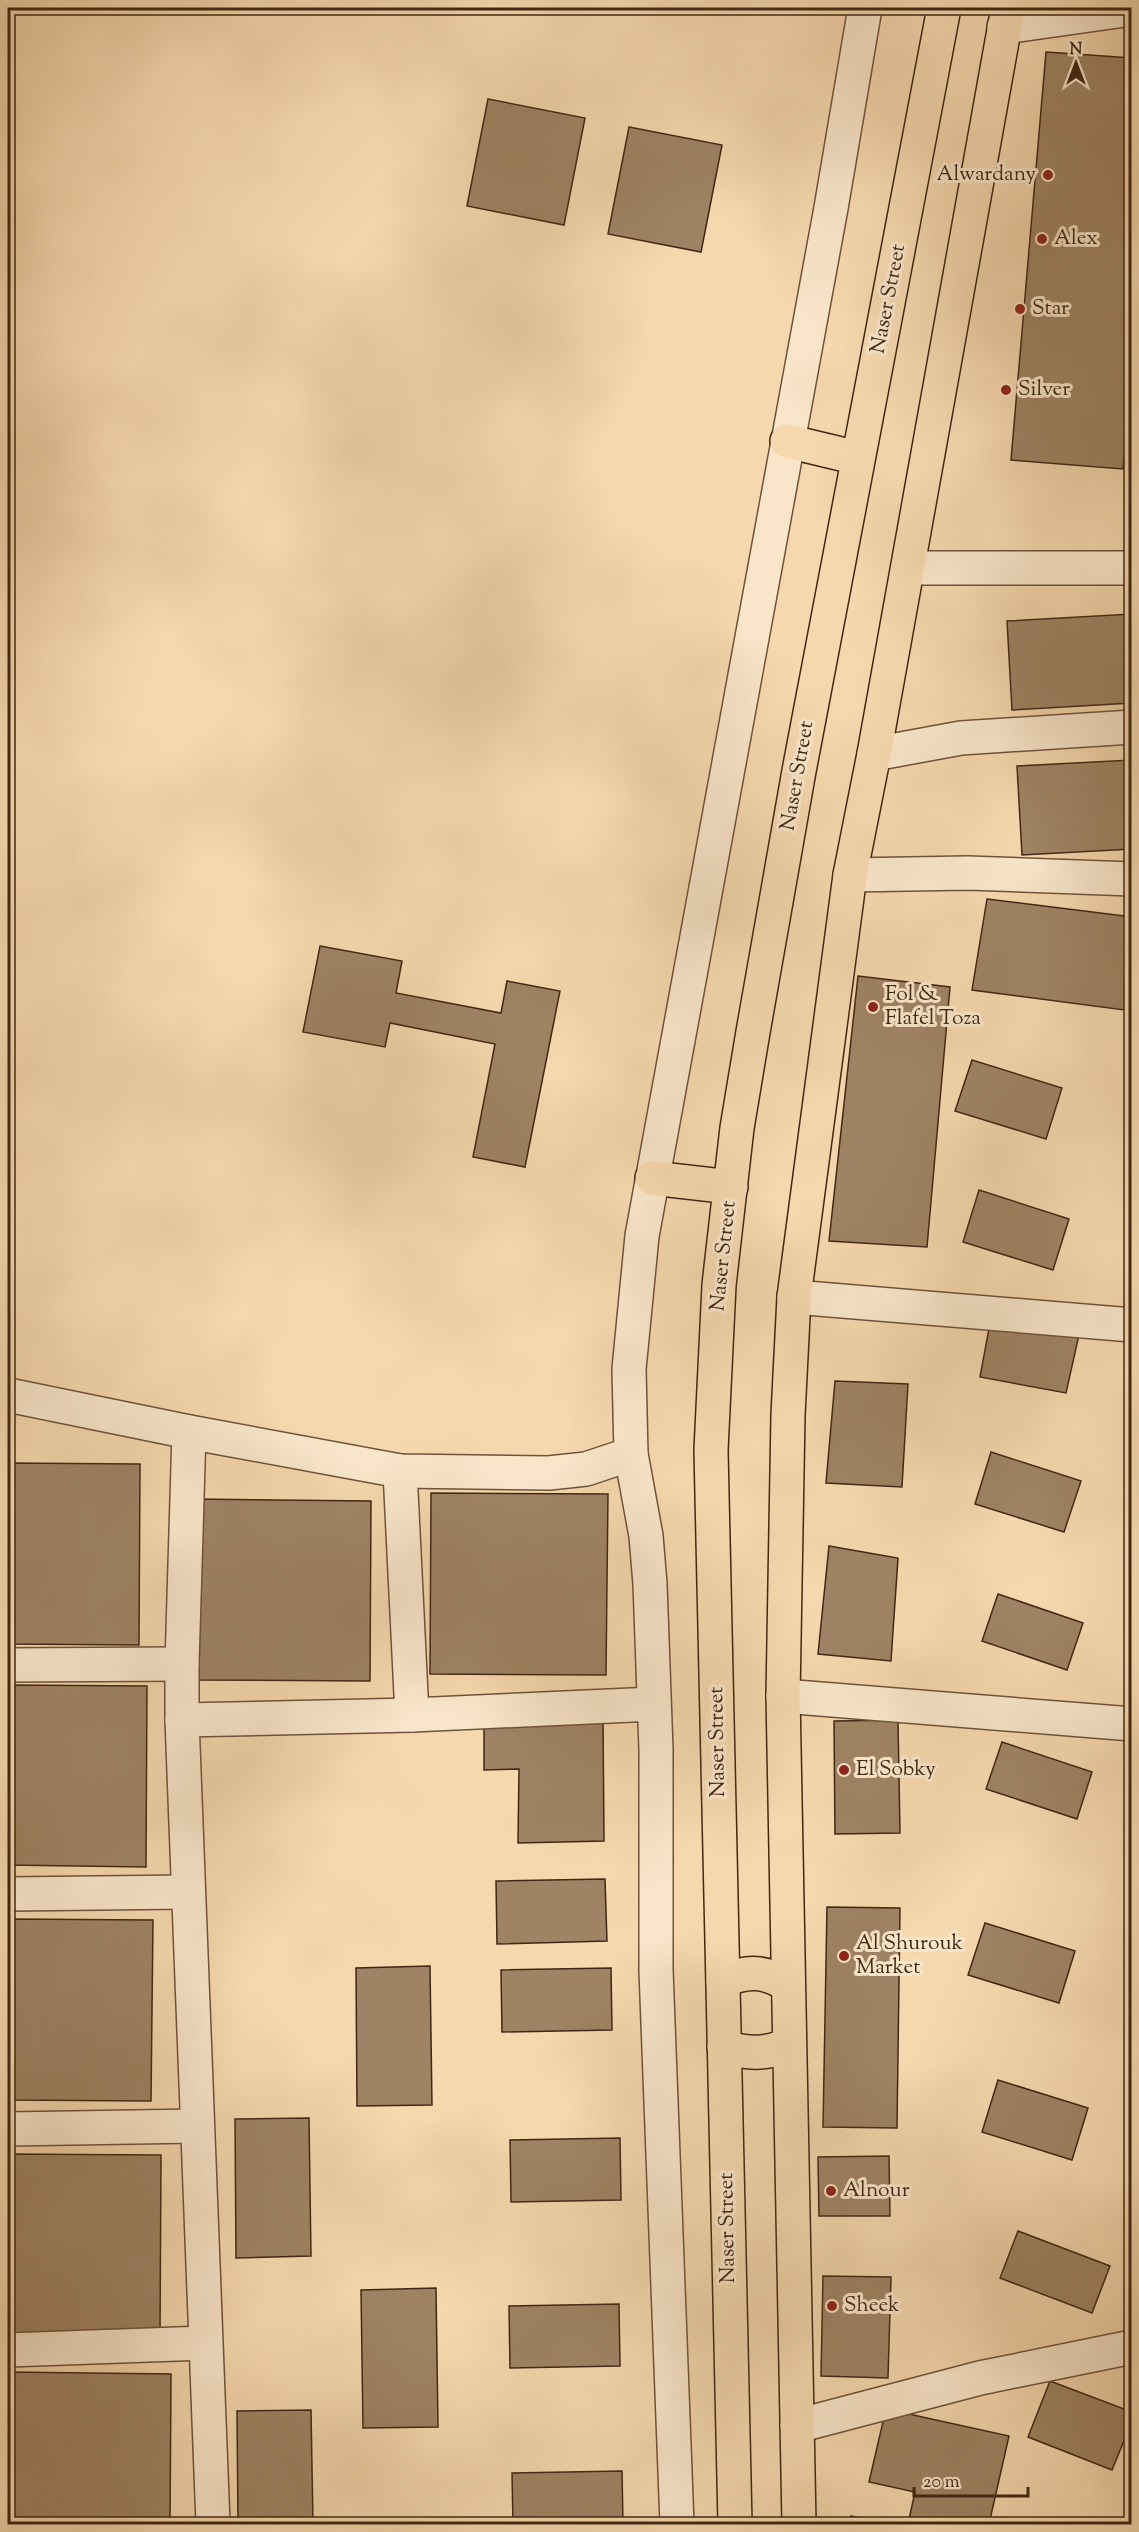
<svg xmlns="http://www.w3.org/2000/svg" width="1139" height="2532" font-family="'Sorts Mill Goudy',serif">
<style>
.building{fill:#9f8364;stroke:#412714;stroke-width:1.5}
.lines{fill:none;stroke-linecap:round;stroke-linejoin:round}
.minor-casing{stroke:#6e533a;stroke-width:36}
.major-casing{stroke:#412714;stroke-width:36}
.minor{stroke:#f9e6ca;stroke-width:33}
.major{stroke:#f6d8ae;stroke-width:33}
.poi-dot{fill:#8f2418;stroke:#f9e6ca;stroke-width:2}
.labels{text-anchor:middle;dominant-baseline:central;stroke-width:6;stroke-linejoin:round;paint-order:stroke}
.poi-label{font-size:21px;fill:#412714;stroke:#f9e6ca;text-anchor:start}
.street-label{font-size:21px;fill:#412714;stroke:#f9e6ca}
</style>
<rect width="100%" height="100%" fill="#f6d8ae"/>
<filter id="stains"><feTurbulence type="fractalNoise" baseFrequency=".00333" numOctaves="4"/><feColorMatrix values="0 0 0 0 .2 0 0 0 0 .09 0 0 0 0 .02 0 0 0 .5 -.17"/></filter>
<radialGradient id="worn" r=".72"><stop offset=".6" stop-color="#630" stop-opacity="0"/><stop offset="1" stop-color="#630" stop-opacity=".3"/></radialGradient>
<g class="building">
<path d="M1046,52L1132,58V372L1123,469L1011,460Z"/>
<path d="M488,99L585,118L564,225L467,206Z"/>
<path d="M629,127L722,145L701,252L608,234Z"/>
<path d="M1132,614V703L1012,710L1007,621Z"/>
<path d="M1132,760V849L1022,855L1017,766Z"/>
<path d="M987,899L1132,917V1011L972,990Z"/>
<path d="M320,946L402,961L396,993L501,1013L507,981L560,991L525,1167L473,1157L495,1044L390,1023L385,1047L303,1032Z"/>
<path d="M858,976L950,987L927,1247L829,1241Z"/>
<path d="M972,1060L1062,1088L1046,1139L955,1111Z"/>
<path d="M979,1190L1069,1219L1053,1270L963,1242Z"/>
<path d="M990,1323L1079,1335L1066,1393L980,1377Z"/>
<path d="M835,1381L908,1384L902,1487L826,1483Z"/>
<path d="M991,1452L1081,1481L1064,1532L975,1504Z"/>
<path d="M8,1463L140,1464L139,1645L8,1644Z"/>
<path d="M431,1493L608,1494L606,1675L430,1674Z"/>
<path d="M195,1499L371,1501L370,1681L193,1680Z"/>
<path d="M829,1546L898,1558L891,1661L818,1654Z"/>
<path d="M998,1594L1083,1623L1067,1670L982,1641Z"/>
<path d="M8,1685L147,1686L146,1867L8,1865Z"/>
<path d="M484,1715H603L604,1841L518,1843L519,1769L484,1770Z"/>
<path d="M898,1720L900,1833L835,1834L834,1721Z"/>
<path d="M1002,1742L1092,1772L1077,1819L986,1789Z"/>
<path d="M605,1879L607,1941L497,1944L496,1881Z"/>
<path d="M827,1907L900,1908L897,2128L823,2127Z"/>
<path d="M8,1919L153,1920L151,2101L8,2100Z"/>
<path d="M985,1923L1075,1951L1059,2003L968,1975Z"/>
<path d="M430,1966L432,2105L357,2106L356,1968Z"/>
<path d="M611,1968L612,2030L502,2032L501,1970Z"/>
<path d="M998,2080L1088,2108L1072,2160L982,2132Z"/>
<path d="M309,2118L311,2256L236,2258L235,2119Z"/>
<path d="M620,2138L621,2200L511,2202L510,2140Z"/>
<path d="M8,2154L161,2155L160,2336L8,2334Z"/>
<path d="M889,2156L890,2216H819L818,2157Z"/>
<path d="M1018,2231L1110,2266L1092,2313L1000,2278Z"/>
<path d="M823,2276L891,2277L888,2378L821,2376Z"/>
<path d="M436,2288L438,2427L363,2428L361,2290Z"/>
<path d="M619,2304L620,2366L510,2368L509,2306Z"/>
<path d="M8,2372L171,2374L170,2524H8Z"/>
<path d="M1050,2381L1132,2412V2421L1112,2470L1028,2437Z"/>
<path d="M886,2409L1009,2436L989,2524H908L915,2492L869,2482Z"/>
<path d="M311,2410L313,2524H238L237,2411Z"/>
<path d="M622,2471L623,2524H513L512,2473Z"/>
<path d="M851,2516L889,2524H849Z"/>
</g>
<g class="lines">
<g class="minor-casing">
<g id="minor">
<path d="M1004,27L1132,9"/>
<path d="M908,568H1132"/>
<path d="M874,754L961,738L1132,727"/>
<path d="M850,875L968,873L1132,879"/>
<path d="M794,1297L1132,1325"/>
<path d="M8,1395L189,1432L400,1471L549,1473L586,1469L631,1454"/>
<path d="M189,1432L182,1664V1720L213,2524"/>
<path d="M400,1471L412,1715"/>
<path d="M8,1665L182,1664"/>
<path d="M783,1696L1132,1724"/>
<path d="M182,1720L412,1715L654,1704"/>
<path d="M8,1894L188,1892"/>
<path d="M8,2129L197,2126"/>
<path d="M8,2350L205,2343"/>
<path d="M797,2426L980,2378L1132,2347"/>
<path d="M677,2524L656,1970V1750L650,1584L646,1536L631,1454L629,1369L642,1236L831,208L865,8"/>
</g>
</g>
<g class="major-casing">
<g id="major">
<path d="M787,441L858,458"/>
<path d="M652,1178L731,1187"/>
<path d="M723,1981C748,1970 765,1971 788,1985"/>
<path d="M724,2047C748,2054 766,2055 789,2044"/>
<path d="M735,2524L711,1450L719,1285L737,1128L753,1032L799,771L944,8"/>
<path d="M799,2524L783,1696L788,1415L794,1297L850,875L874,754L1008,8"/>
</g>
</g>
<use href="#minor" class="minor"/>
<use href="#major" class="major"/>
</g>
<g class="poi-dot">
<circle cx="1048" cy="175" r="6"/>
<circle cx="1042" cy="239" r="6"/>
<circle cx="1020" cy="309" r="6"/>
<circle cx="1006" cy="390" r="6"/>
<circle cx="873" cy="1007" r="6"/>
<circle cx="844" cy="1770" r="6"/>
<circle cx="844" cy="1956" r="6"/>
<circle cx="831" cy="2191" r="6"/>
<circle cx="832" cy="2306" r="6"/>
</g>
<g class="labels">
<g class="poi-label">
<text x="1036" y="175" text-anchor="end">Alwardany</text>
<text x="1054" y="239">Alex</text>
<text x="1032" y="309">Star</text>
<text x="1018" y="390">Silver</text>
<text x="885" y="995">Fol &amp;<tspan x="885" dy="24">Flafel Toza</tspan></text>
<text x="856" y="1770">El Sobky</text>
<text x="856" y="1944">Al Shurouk<tspan x="856" dy="24">Market</tspan></text>
<text x="843" y="2191">Alnour</text>
<text x="844" y="2306">Sheek</text>
</g>
<g class="street-label">
<text transform="translate(889 299) rotate(-79)">Naser Street</text>
<text transform="translate(798 776) rotate(-80)">Naser Street</text>
<text transform="translate(724 1256) rotate(-84)">Naser Street</text>
<text transform="translate(718 1742) rotate(-91)">Naser Street</text>
<text transform="translate(728 2228) rotate(-91)">Naser Street</text>
</g>
</g>
<rect width="1139" height="2532" fill="none" stroke="#f6d8ae" stroke-width="30"/>
<rect x="9" y="9" width="1121" height="2514" fill="none" stroke="#412714" stroke-width="3"/>
<rect x="15" y="15" width="1109" height="2502" fill="none" stroke="#412714" stroke-width="1.5"/>
<g transform="translate(1076 63)" stroke="#f9e6ca" stroke-width="4.5" paint-order="stroke">
<path d="M0-4.5L10 22L0 15L-10 22Z" fill="#412714"/>
<text y="-9" font-size="16" font-weight="bold" text-anchor="middle" fill="#412714">N</text>
</g>
<path d="M914 2487v9h114v-9" fill="none" stroke="#412714" stroke-width="3"/>
<text x="923" y="2487" font-size="18" fill="#412714" stroke="#f9e6ca" stroke-width="4.5" paint-order="stroke">20 m</text>
<rect width="100%" height="100%" filter="url(#stains)"/>
<rect width="100%" height="100%" fill="url(#worn)"/>
</svg>
